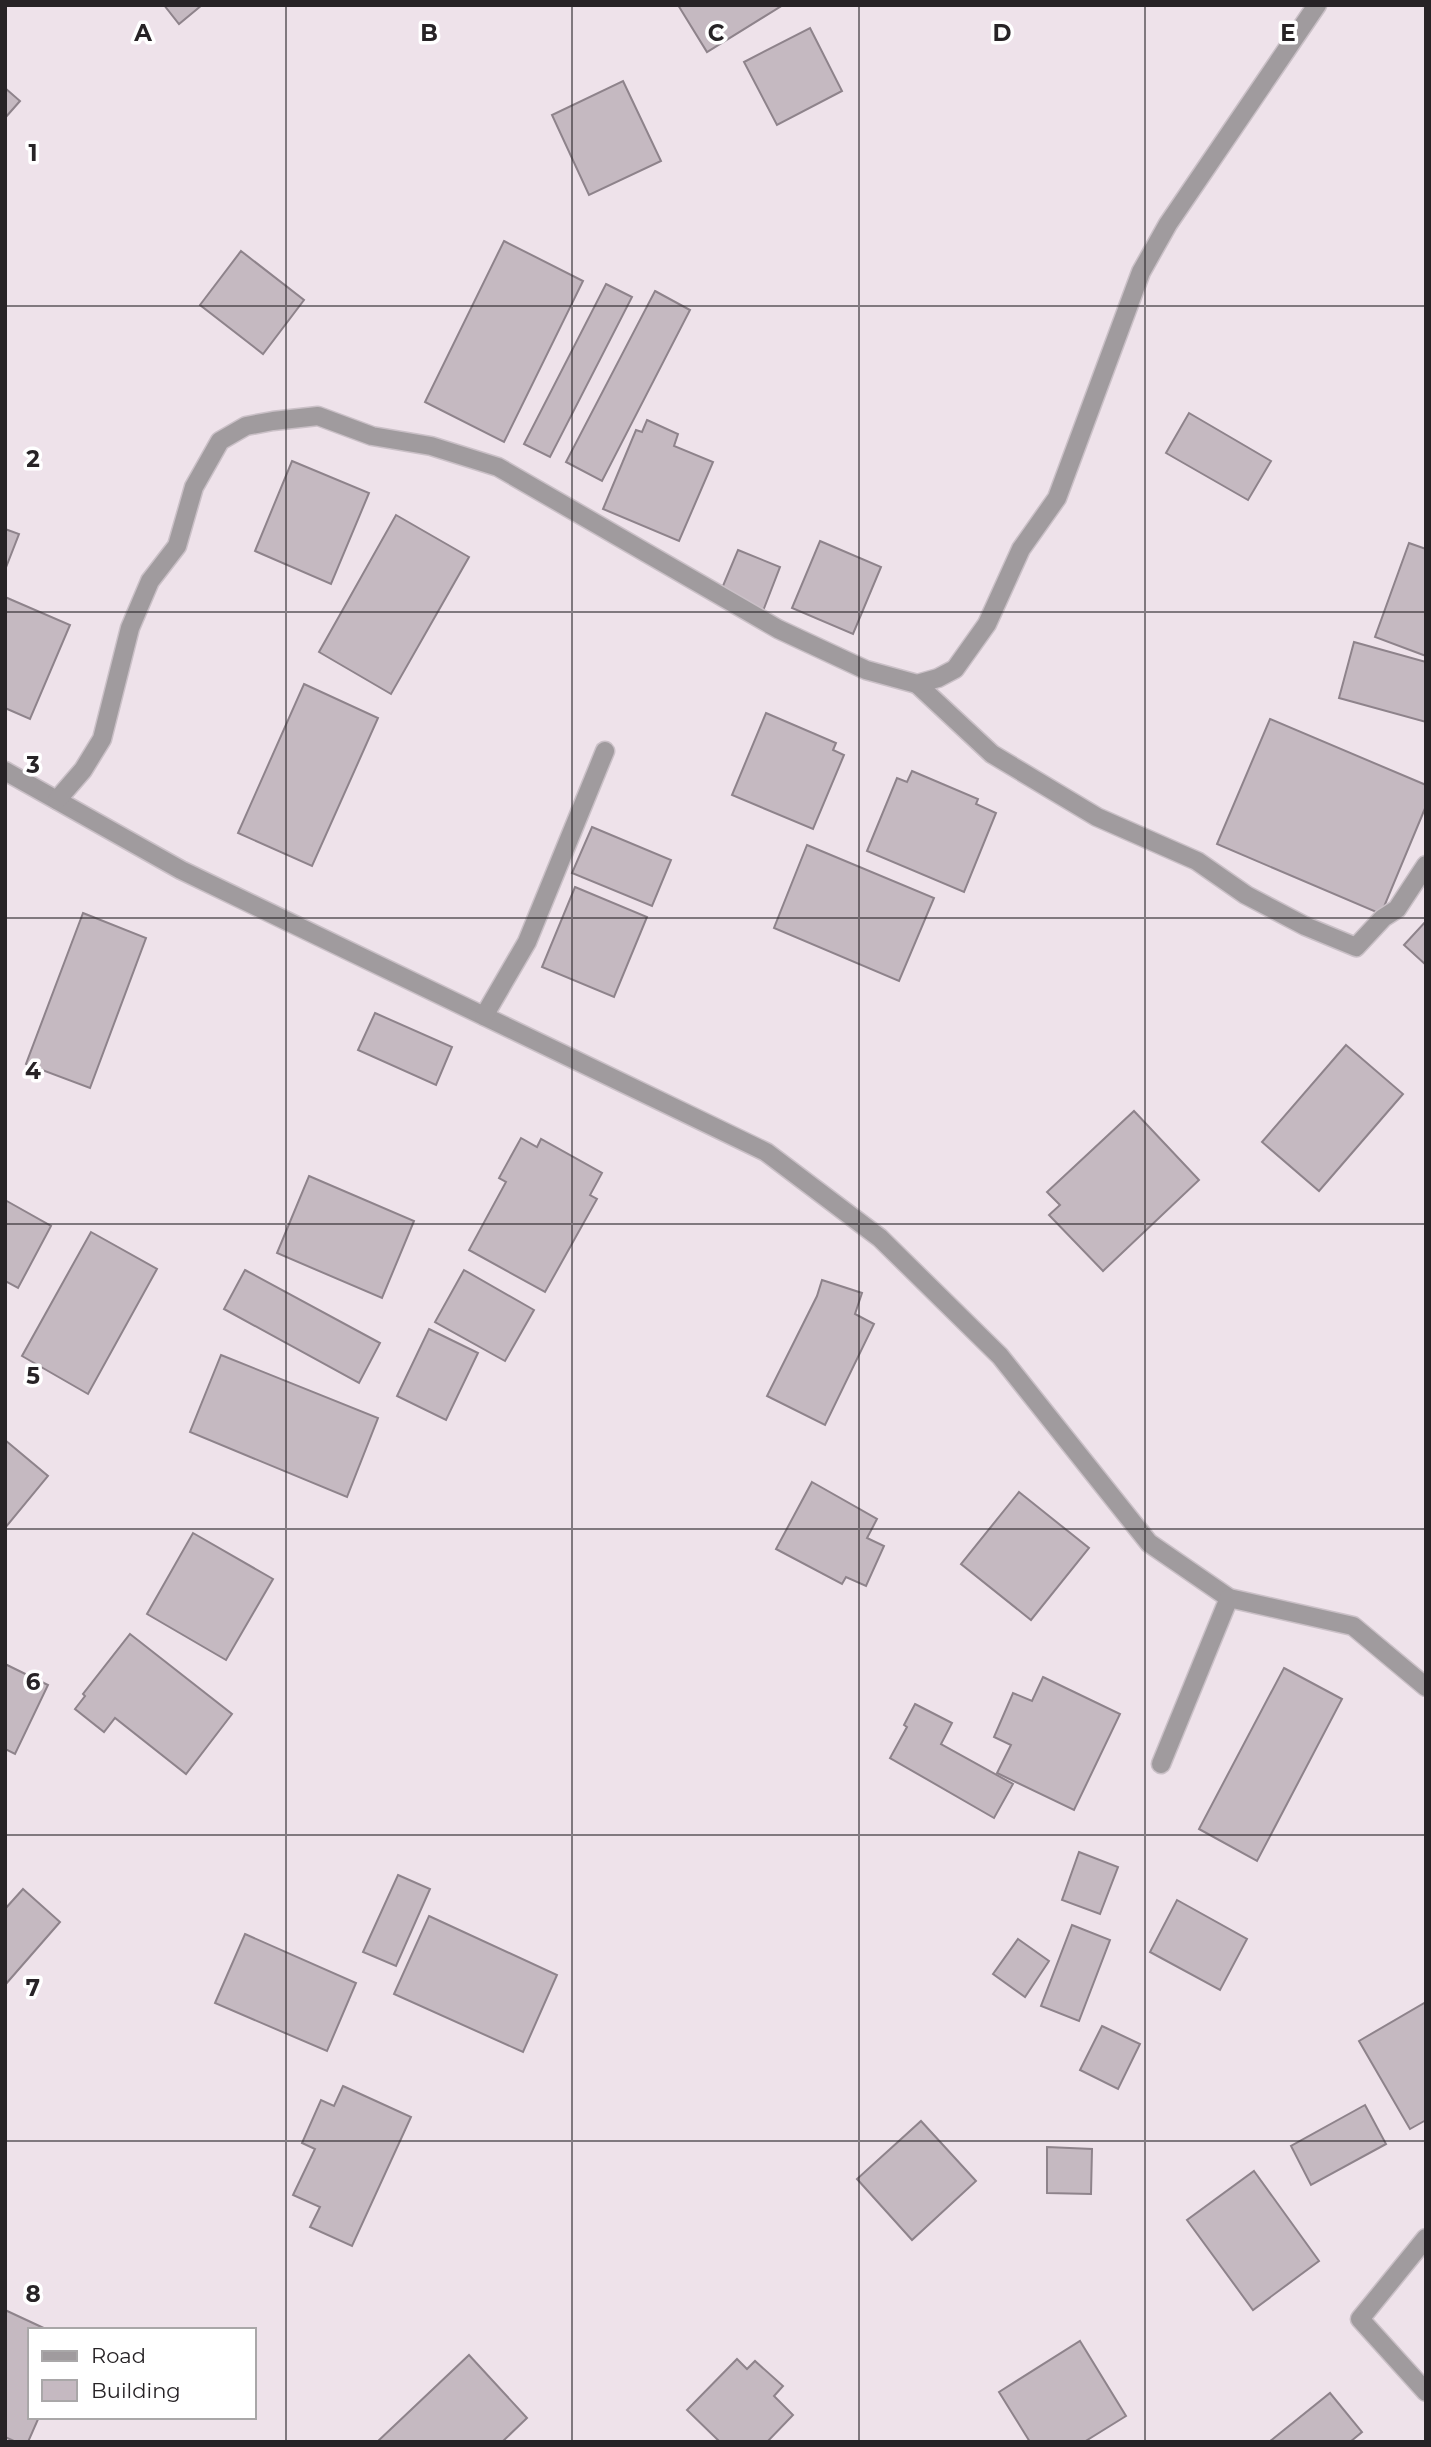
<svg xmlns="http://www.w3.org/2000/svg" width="1431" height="2447" font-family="Montserrat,sans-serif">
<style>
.building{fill:#c5b9c1;stroke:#8e838b;stroke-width:2}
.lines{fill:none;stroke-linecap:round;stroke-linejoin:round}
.minor-casing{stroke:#cac0c7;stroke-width:21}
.minor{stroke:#a09b9e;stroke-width:18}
.grid{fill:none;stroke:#272326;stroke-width:2;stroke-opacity:0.55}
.grid-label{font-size:23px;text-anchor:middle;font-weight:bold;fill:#272326;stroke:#fff;stroke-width:7;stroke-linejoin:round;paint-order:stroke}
</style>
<rect width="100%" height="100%" fill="#eee2ea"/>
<g class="building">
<path d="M164,5H202L179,24Z"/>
<path d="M678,5H783L707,52Z"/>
<path d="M810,28L842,91L777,125L744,62Z"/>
<path d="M623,81L661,161L589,195L552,115Z"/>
<path d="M5,88L20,101L5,118Z"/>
<path d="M504,241L583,281L504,442L425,402Z"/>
<path d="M241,251L304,300L263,354L200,305Z"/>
<path d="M606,284L632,297L550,457L524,444Z"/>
<path d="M655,291L690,310L602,481L566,462Z"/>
<path d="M1189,413L1271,461L1248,500L1166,453Z"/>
<path d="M647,420L678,434L674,446L713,462L679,541L603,509L636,430L642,432Z"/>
<path d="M292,461L369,493L331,584L255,551Z"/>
<path d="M396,515L469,557L391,694L319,652Z"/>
<path d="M5,529L19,534L5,570Z"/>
<path d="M820,541L881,567L853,634L792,608Z"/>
<path d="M1409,543L1426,549V656L1375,637Z"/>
<path d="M738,550L780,567L763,611L720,593Z"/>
<path d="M5,597L70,625L30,719L5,708Z"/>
<path d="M1354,642L1426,662V722L1339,698Z"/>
<path d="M304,684L378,718L312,866L238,833Z"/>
<path d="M766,713L836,743L833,750L844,755L813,829L732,795Z"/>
<path d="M1270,719L1426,785V806L1381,914L1217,844Z"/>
<path d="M912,771L978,799L976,804L996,813L964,892L867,851L897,778L907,782Z"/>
<path d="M592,827L671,860L652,906L572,873Z"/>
<path d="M807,845L934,898L899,981L774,928Z"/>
<path d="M575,887L647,917L614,997L542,967Z"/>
<path d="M83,913L146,938L90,1088L26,1064Z"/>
<path d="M1426,921V965L1404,945Z"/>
<path d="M375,1013L452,1047L436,1085L358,1050Z"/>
<path d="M1346,1045L1403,1094L1319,1191L1262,1142Z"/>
<path d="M1134,1111L1199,1180L1103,1271L1049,1215L1060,1205L1047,1192Z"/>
<path d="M521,1138L537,1147L541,1139L602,1173L590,1195L597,1199L545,1292L469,1250L506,1182L499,1178Z"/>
<path d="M309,1176L414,1221L382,1298L277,1253Z"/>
<path d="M5,1200L51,1226L18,1288L5,1281Z"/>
<path d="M91,1232L157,1269L88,1394L22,1356Z"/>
<path d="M245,1270L380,1343L359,1383L224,1309Z"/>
<path d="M464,1270L534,1310L505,1361L435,1322Z"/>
<path d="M822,1280L862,1293L855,1314L874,1324L825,1425L767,1396L817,1296Z"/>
<path d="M429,1329L478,1353L446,1420L397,1396Z"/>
<path d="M221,1355L378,1418L347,1497L190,1432Z"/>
<path d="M5,1440L48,1476L5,1528Z"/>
<path d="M812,1482L877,1519L867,1538L884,1546L866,1586L846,1577L842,1584L776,1549Z"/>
<path d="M1019,1492L1089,1548L1031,1620L961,1564Z"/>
<path d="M193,1533L273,1579L226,1660L147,1614Z"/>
<path d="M130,1634L232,1714L186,1774L115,1718L104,1732L75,1709L85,1696L83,1694Z"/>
<path d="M5,1664L48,1685L15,1754L5,1749Z"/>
<path d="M1284,1668L1342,1699L1257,1861L1199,1829Z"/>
<path d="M1043,1677L1120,1714L1074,1810L997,1773L1011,1745L994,1737L1013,1693L1032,1701Z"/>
<path d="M915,1704L952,1723L941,1744L1013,1784L994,1818L890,1758L907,1727L904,1725Z"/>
<path d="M1079,1852L1118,1867L1100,1914L1062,1900Z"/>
<path d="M398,1875L430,1889L396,1966L363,1952Z"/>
<path d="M23,1889L60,1922L5,1985V1909Z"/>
<path d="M1177,1900L1247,1939L1220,1990L1150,1952Z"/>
<path d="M429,1916L557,1975L523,2052L394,1994Z"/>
<path d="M1072,1925L1110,1940L1079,2021L1041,2006Z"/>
<path d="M245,1934L356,1983L327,2051L215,2003Z"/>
<path d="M1018,1939L1049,1961L1025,1997L993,1974Z"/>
<path d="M1426,2002V2120L1410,2129L1359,2041Z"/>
<path d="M1102,2026L1140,2044L1118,2089L1080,2070Z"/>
<path d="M343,2086L411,2117L352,2246L310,2227L320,2207L293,2195L315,2149L302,2143L321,2100L334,2106Z"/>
<path d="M1365,2105L1386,2144L1311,2185L1291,2146Z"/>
<path d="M921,2121L976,2181L912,2240L857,2179Z"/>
<path d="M1047,2147L1092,2149L1091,2194L1047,2193Z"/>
<path d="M1254,2171L1319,2261L1253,2310L1187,2220Z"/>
<path d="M5,2310L48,2330H30V2417H39L28,2442H16L5,2437Z"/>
<path d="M1080,2341L1126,2416L1084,2442H1030L999,2392Z"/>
<path d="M469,2355L527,2418L502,2442H377Z"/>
<path d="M737,2359L747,2369L755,2361L783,2386L774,2396L793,2415L767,2442H720L687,2410Z"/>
<path d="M1330,2393L1362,2432L1350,2442H1269Z"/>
</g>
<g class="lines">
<g class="minor-casing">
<g id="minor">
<path d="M917,684L992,754L1097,817L1197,861L1246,895L1305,926L1356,947L1383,918L1397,909L1426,865"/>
<path d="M5,771L181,870L766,1152L880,1238L1000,1356L1149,1543L1229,1598L1353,1626L1426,1687"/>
<path d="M57,800L83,770L102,739L130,628L150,581L177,546L194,487L220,441L246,426L273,421L318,416L372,436L431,446L498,467L778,629L866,670L917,684L938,678L955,669L987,624L1021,549L1057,498L1141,272L1168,224L1317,5"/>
<path d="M484,1016L527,942L605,751"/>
<path d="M1161,1764L1229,1598"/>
<path d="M1426,2238L1360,2319L1426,2392"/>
</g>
</g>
<use href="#minor" class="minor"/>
</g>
<path class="grid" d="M286,5V2442M572,5V2442M859,5V2442M1145,5V2442M5,306H1426M5,612H1426M5,918H1426M5,1224H1426M5,1529H1426M5,1835H1426M5,2141H1426"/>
<g class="grid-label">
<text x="143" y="41">A</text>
<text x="429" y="41">B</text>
<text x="716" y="41">C</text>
<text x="1002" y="41">D</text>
<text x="1288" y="41">E</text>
<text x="33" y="161">1</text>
<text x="33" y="467">2</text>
<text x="33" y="773">3</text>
<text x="33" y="1079">4</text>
<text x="33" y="1384">5</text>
<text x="33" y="1690">6</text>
<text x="33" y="1996">7</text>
<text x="33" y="2302">8</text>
</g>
<rect width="1431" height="2447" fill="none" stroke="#272326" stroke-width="14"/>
<rect x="28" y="2328" width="228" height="91" fill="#ffffff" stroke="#a9a7a8" stroke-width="2"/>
<rect x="42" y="2351" width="35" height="10" fill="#a09b9e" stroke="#a9a7a8" stroke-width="2"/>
<text x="91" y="2363" font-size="21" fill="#272326">Road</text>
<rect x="42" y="2380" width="35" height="21" fill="#c5b9c1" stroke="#a9a7a8" stroke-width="2"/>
<text x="91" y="2398" font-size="21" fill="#272326">Building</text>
</svg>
